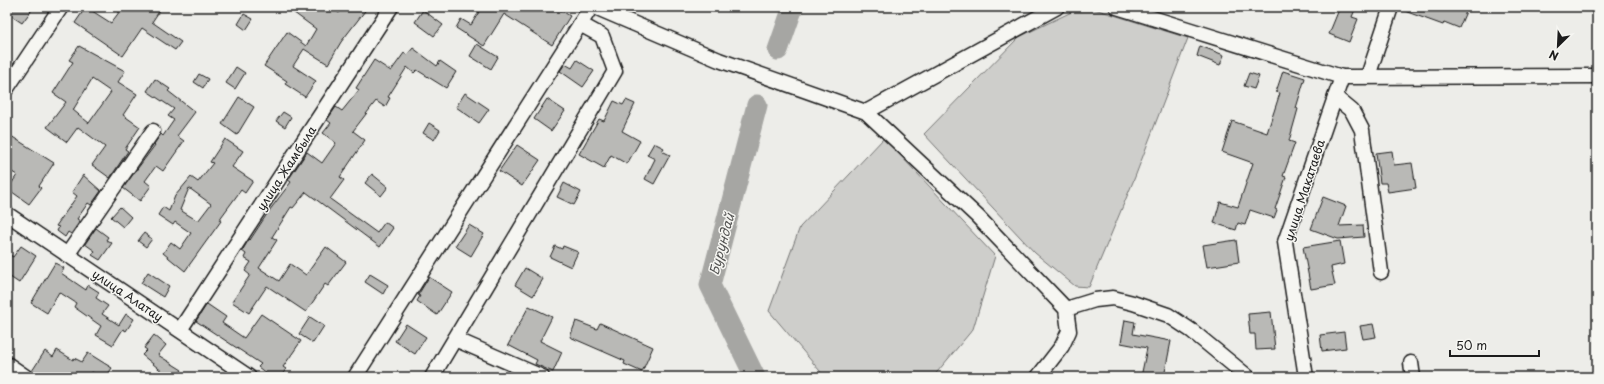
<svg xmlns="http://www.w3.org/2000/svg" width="1604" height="384" font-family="'Playpen Sans',sans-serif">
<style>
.green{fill:#cececb;stroke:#757574}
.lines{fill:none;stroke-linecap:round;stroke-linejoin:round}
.river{stroke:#a6a6a3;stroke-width:21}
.building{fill:#b9b9b6;stroke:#1c1c1c;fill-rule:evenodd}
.street-casing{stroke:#1c1c1c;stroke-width:17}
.street{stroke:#f6f6f2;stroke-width:14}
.labels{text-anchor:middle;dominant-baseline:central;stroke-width:3;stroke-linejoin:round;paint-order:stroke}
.street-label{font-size:12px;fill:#1c1c1c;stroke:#f6f6f2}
.water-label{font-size:13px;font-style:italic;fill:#535352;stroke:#f6f6f2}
</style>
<rect width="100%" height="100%" fill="#edede9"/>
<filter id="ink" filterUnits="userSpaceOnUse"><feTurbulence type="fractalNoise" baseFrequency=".025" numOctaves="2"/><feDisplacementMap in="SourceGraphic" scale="8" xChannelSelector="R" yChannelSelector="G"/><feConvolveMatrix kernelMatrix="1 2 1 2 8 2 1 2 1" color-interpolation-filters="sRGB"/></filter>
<g filter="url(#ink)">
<g class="green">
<path d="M1082,7H1088L1188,38L1135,177L1089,287L1075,286L1035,253L924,134L1019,37Z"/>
<path d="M884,138L995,256L973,329L933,377H825L769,311L800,227Z"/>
</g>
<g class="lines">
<g class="river">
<path d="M778,50L793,7"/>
<path d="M755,377L710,285L757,105"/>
</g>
</g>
<g class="building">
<path d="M7,7H34L22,23L7,13Z"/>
<path d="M86,7L111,23L123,7H162L152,22L181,42L175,50L142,28L123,56L75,23Z"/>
<path d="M286,7H331L339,13L344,7H368L341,42L328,64L304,49L293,66L316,81L305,97L285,84L287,81L264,66L287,32L306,46L316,29Z"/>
<path d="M482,7H556L570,16L552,45L504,14L484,46L456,28L461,19L471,25Z"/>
<path d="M1340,7H1356L1352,17L1358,19L1349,42L1329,34Z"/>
<path d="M1399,7H1468L1459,28L1444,22L1443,25L1399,9Z"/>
<path d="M423,10L443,25L434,36L415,22Z"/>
<path d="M244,14L253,19L246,30L238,24Z"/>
<path d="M477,44L498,57L491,69L470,56Z"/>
<path d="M79,46L125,71L118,82L137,94L123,115L140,127L125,149L128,151L110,178L92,165L105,147L78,127L67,142L47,127L66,102L53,93L73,62L69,60ZM92,79L111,92L89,123L73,110Z"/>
<path d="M1200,46L1224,55L1220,65L1197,56Z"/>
<path d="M413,48L437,66L440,61L456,72L446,88L417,70L414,73L407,67L388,97L390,98L385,107L376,101L353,131L365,140L340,177L344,180L330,199L377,233L385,222L393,228L380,247L306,192L293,208L291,207L272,237L277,240L259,268L279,281L290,264L306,275L326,247L346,262L328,286L325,284L306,312L267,286L249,313L232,302L250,275L245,271L251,262L244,258L246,254L242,251L249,239L250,240L269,211L291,182L288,180L307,152L322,163L336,143L323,133L331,123L327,120L336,107L342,111L359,90L356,88L374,60L391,71L404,53L407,55Z"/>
<path d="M577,60L594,71L583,87L560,71L565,64L572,68Z"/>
<path d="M236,67L245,73L235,89L226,83Z"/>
<path d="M1283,71L1305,78L1296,108L1298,109L1289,141L1295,143L1283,176L1286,177L1275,209L1277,210L1274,218L1250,210L1245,225L1238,223L1236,230L1214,223L1220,202L1238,207L1253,163L1222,152L1232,121L1267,133L1280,93L1276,92Z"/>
<path d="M1249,73L1259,76L1254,89L1244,86Z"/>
<path d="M199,74L208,79L203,88L194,82Z"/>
<path d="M155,79L170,89L168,91L195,112L177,136L184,141L163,171L156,166L145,181L151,186L140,201L123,188L155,145L154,144L161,134L163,136L174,120L168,116L174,109L147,91Z"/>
<path d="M465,93L489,109L479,123L456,107Z"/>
<path d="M239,97L254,107L237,135L222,124Z"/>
<path d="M547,99L565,111L551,131L534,119Z"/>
<path d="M626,100L635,104L622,131L640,141L627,164L611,155L604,168L579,154L599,119L604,121L614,101L623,105Z"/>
<path d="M283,112L291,117L285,127L276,121Z"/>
<path d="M429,123L440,130L434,140L423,133Z"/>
<path d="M11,136L54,163L39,186L41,188L29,204L8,189L17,175L7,169V143Z"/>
<path d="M225,139L243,151L232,167L253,181L245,193L241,190L219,220L221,221L185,271L163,253L171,242L180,249L191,233L175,222L173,225L158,215L163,207L169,211L175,196L191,177L198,182L213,163L210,162ZM189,188L211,204L198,221L180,210Z"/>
<path d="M654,143L664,148L662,151L670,155L654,184L645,179L655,159L647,155Z"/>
<path d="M517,145L540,160L522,186L499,171Z"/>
<path d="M1392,151L1394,165L1412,163L1416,188L1388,192L1386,183H1380L1376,153Z"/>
<path d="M372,174L388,187L381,196L365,183Z"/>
<path d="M83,175L101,191L91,205L88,203L77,219L80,221L71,234L68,232L65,237L57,231L59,227L56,226L77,196L72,192Z"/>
<path d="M564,183L581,192L574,205L557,197Z"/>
<path d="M1323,197L1346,206L1339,226L1363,225L1364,237L1338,239L1311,229Z"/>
<path d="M120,207L131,217L123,227L111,217Z"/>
<path d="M469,225L484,234L471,256L455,246Z"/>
<path d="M96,228L108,237L106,240L112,243L100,260L92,255L95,251L85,244Z"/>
<path d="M144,233L152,239L146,247L138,241Z"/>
<path d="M1236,240L1239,262L1207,267L1203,245Z"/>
<path d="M1340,241L1344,264L1331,267L1335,285L1311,289L1303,247Z"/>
<path d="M21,246L36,256L19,283L7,275V253L13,257Z"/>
<path d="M555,246L562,249L563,246L578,252L571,267L550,257Z"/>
<path d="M55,263L64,268L61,273L86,290L88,285L99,292L96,298L108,306L102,314L119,325L126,314L134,319L126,331L123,329L113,345L96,335L101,326L74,307L76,303L59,292L47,313L31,303Z"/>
<path d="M525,268L543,279L533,296L515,285Z"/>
<path d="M148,272L169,286L163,297L141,283Z"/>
<path d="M370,274L388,285L383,294L365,282Z"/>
<path d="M429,277L452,292L437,315L417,301L420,296L418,295Z"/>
<path d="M207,304L226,317L222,323L244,338L261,314L301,341L283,367L286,369L281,377H271L258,367L261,364L196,321Z"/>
<path d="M529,306L552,317L540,341L562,352L553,372L535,364L537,360L508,345Z"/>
<path d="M1271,312L1275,349L1256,350L1255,334H1250L1248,314Z"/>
<path d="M310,317L324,326L313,343L299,334Z"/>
<path d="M1125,320L1135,322L1133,334L1171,341L1164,377H1141L1147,348L1121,343Z"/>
<path d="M576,321L597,329L600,323L653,347L642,372L624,364L625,361L570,337Z"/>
<path d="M406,324L426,337L415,354L395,341Z"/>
<path d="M1373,324L1376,337L1363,339L1360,326Z"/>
<path d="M1344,332L1346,348L1322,351L1320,335Z"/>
<path d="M154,335L166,345L158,355L182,370L177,377H169L142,355L147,350L144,348Z"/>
<path d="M57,350L73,360L74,358L82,362L88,353L112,368L106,377H99L92,372L89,377H38L34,374L32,371L45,351L53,357Z"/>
</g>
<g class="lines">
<g class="street-casing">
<g id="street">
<path d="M595,7L719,60L866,112L978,217L1066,309L1069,331L1062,346L1038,377"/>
<path d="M1117,7L1342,77L1597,76"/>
<path d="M1368,76L1391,7"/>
<path d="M7,88L61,7"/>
<path d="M1335,97L1352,111L1362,130L1381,272"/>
<path d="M866,112L1057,7"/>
<path d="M7,214L249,377"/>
<path d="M67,255L153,131"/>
<path d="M1066,309L1095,300L1113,298L1133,303L1168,315L1192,331L1248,377"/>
<path d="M180,330L391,7"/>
<path d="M455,339L542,377"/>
<path d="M1411,363L1413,377"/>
<path d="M7,364L26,377"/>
<path d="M355,377L591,7"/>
<path d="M432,377L615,71L602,36L580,24"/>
<path d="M1306,377L1285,242L1342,77"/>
</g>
</g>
<use href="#street" class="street"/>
</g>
</g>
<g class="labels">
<g class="street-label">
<text transform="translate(286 168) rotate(-57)">улица Жамбыла</text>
<text transform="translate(1304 190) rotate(-72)">улица Макатаева</text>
<text transform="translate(128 295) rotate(34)">улица Алатау</text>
</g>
<g class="water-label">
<text transform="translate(721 244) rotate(-75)">Бурундай</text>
</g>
</g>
<rect width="1604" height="384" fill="none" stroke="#f6f6f2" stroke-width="24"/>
<rect x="12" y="12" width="1580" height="360" fill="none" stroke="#1c1c1c" stroke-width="1.5" filter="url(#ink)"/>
<g transform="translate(1558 46) rotate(204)" stroke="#f6f6f2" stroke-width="3" paint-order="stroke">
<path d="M0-3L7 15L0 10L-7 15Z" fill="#1c1c1c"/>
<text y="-6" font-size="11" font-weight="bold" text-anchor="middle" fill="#1c1c1c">N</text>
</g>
<path d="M1450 350v6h89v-6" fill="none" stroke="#1c1c1c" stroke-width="2"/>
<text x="1456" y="350" font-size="12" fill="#1c1c1c" stroke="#f6f6f2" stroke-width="3" paint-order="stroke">50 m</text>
</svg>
